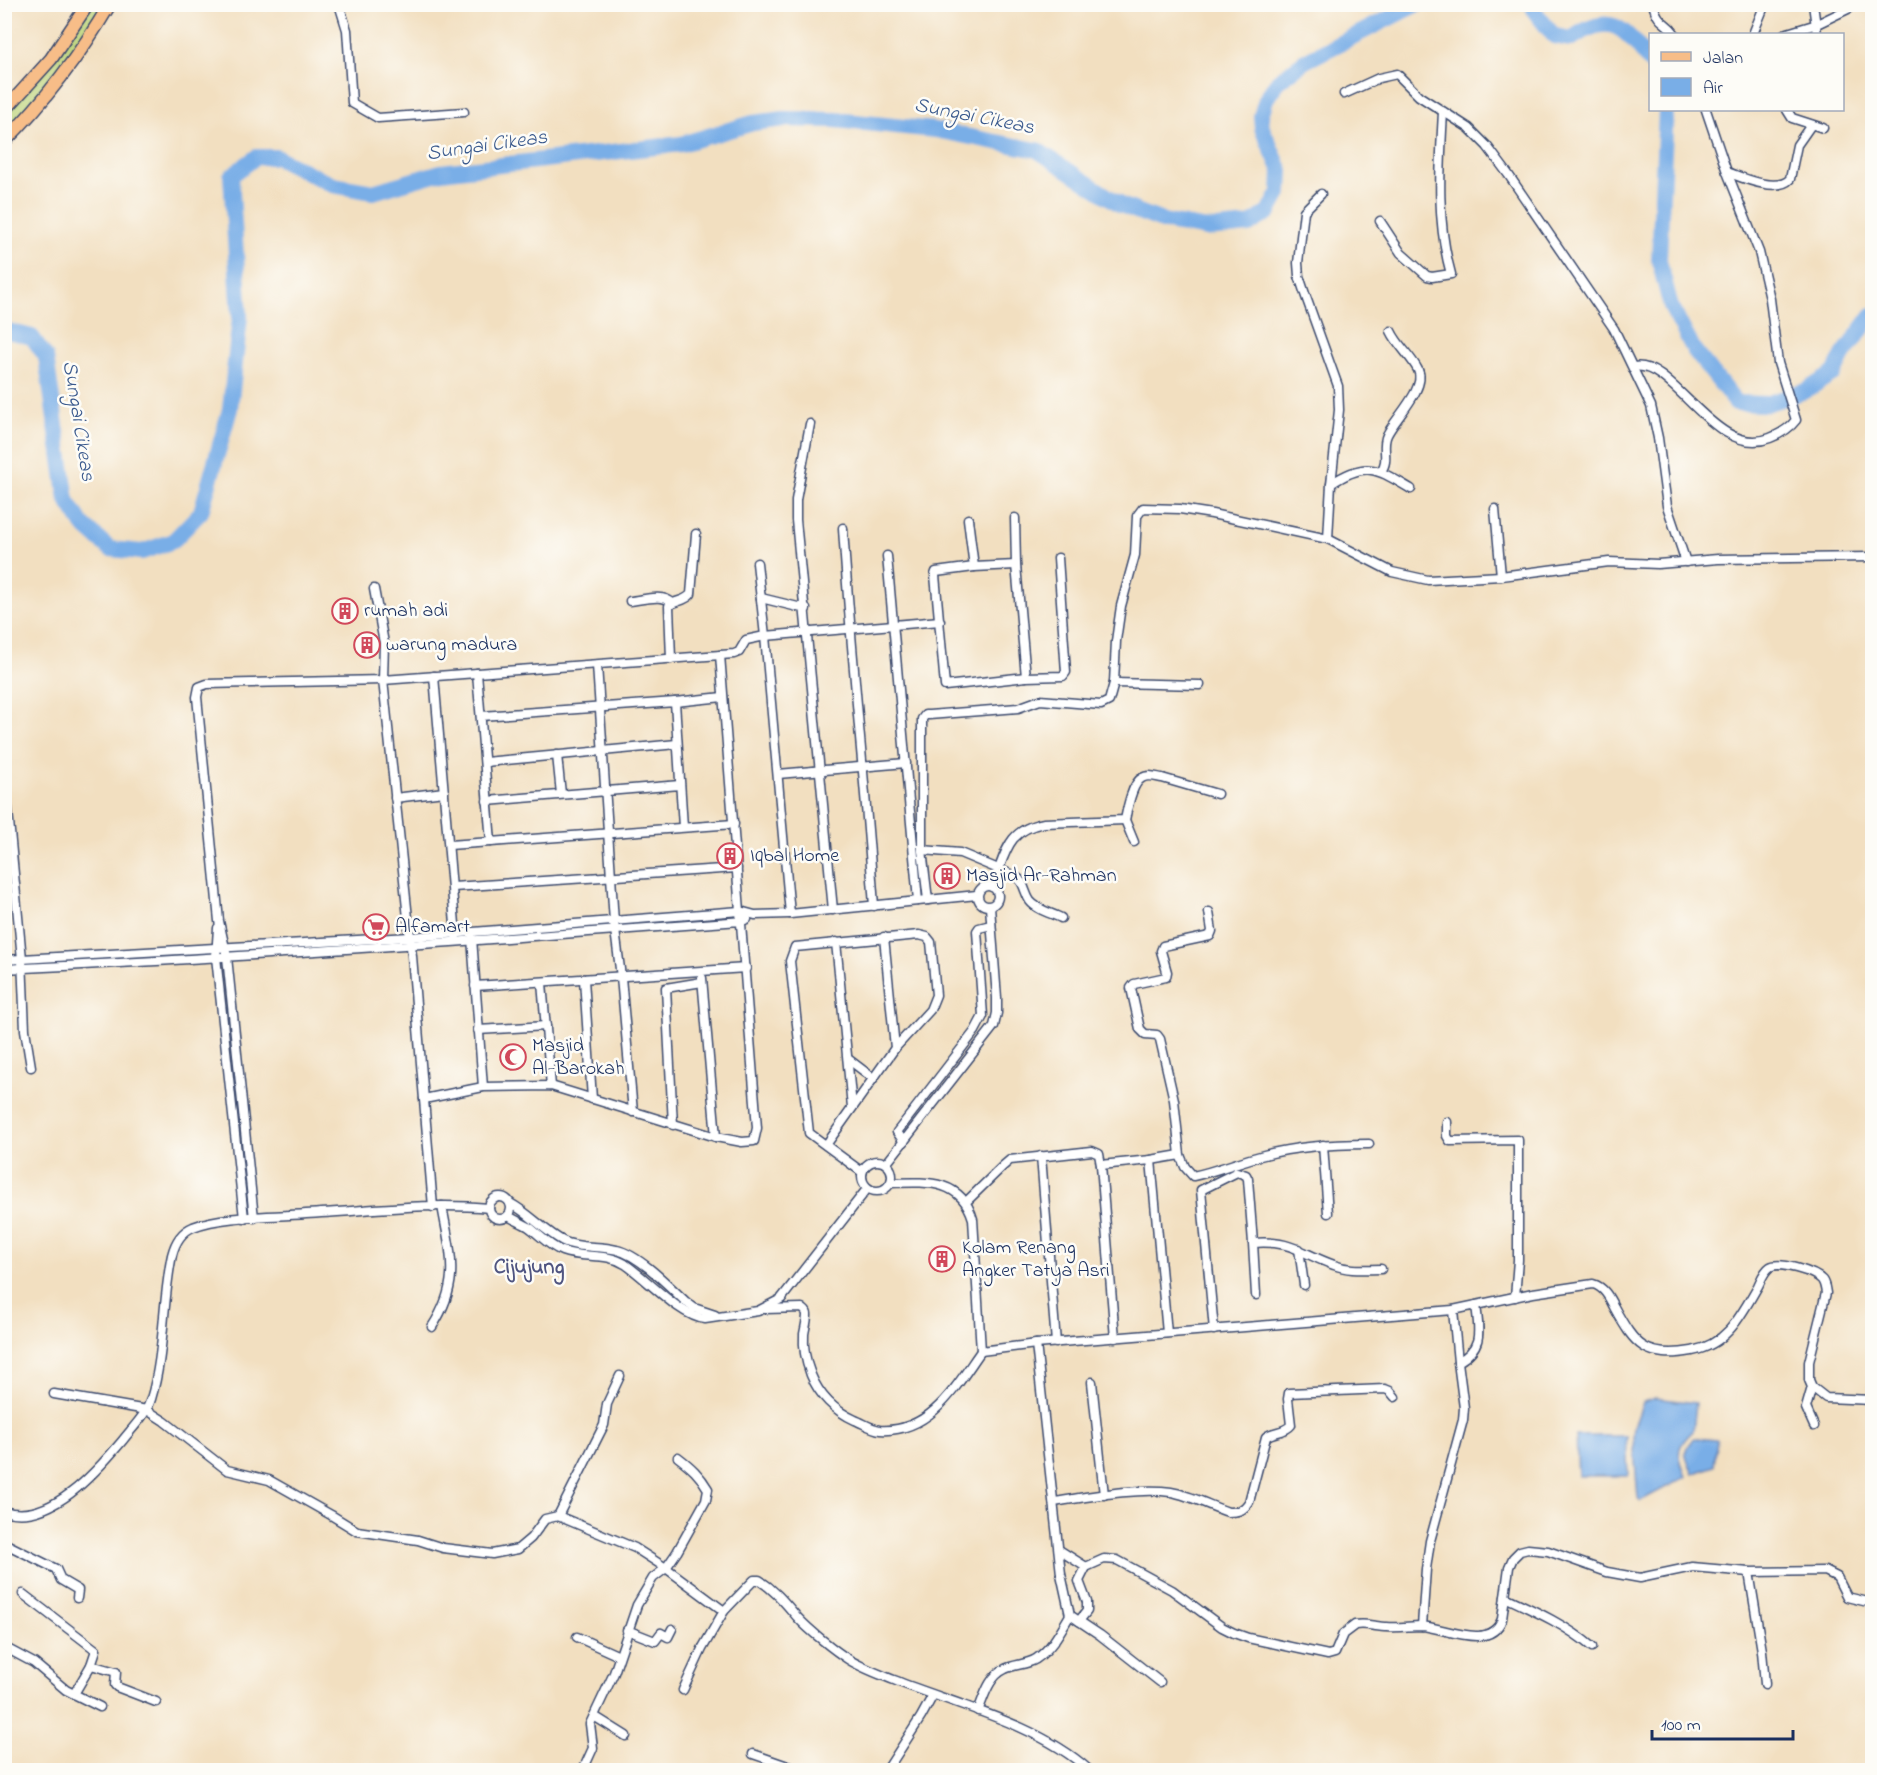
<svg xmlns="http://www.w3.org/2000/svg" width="1877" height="1775" font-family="'Indie Flower',sans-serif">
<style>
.green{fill:#bbd277;stroke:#6b806a;stroke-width:1.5}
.water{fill:#79aee7;stroke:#4a6ea2;stroke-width:1.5}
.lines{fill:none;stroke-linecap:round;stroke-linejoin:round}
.river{stroke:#79aee7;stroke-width:16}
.minor-casing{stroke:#3b496d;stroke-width:11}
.primary-casing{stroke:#3b496d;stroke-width:15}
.minor{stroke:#fff;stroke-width:8}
.primary{stroke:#f7bd88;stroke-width:12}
.labels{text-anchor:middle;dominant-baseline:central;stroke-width:5;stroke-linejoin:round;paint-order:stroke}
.poi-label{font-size:20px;fill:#1b2f5e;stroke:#fdfcf7;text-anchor:start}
.water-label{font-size:21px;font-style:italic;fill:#3c5b8e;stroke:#fdfcf7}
.quarter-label{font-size:22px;font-weight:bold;fill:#505581;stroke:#fdfcf7}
</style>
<rect width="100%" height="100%" fill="#fdfcf7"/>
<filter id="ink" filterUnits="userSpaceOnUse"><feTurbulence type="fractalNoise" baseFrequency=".0167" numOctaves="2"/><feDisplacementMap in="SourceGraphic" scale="12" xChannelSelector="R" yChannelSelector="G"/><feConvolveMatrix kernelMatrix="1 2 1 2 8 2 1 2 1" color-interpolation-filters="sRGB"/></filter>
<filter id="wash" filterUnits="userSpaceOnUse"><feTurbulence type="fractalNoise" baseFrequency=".008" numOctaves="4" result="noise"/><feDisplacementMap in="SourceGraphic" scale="24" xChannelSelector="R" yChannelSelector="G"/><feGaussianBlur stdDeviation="1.35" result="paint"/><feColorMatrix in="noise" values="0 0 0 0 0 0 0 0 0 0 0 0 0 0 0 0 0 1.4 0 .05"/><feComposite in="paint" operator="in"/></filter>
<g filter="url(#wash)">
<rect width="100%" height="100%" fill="#f2dfc0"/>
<path class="green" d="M88,5H110L5,142V111Z"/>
<g class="water">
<path d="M1655,1398L1696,1403L1693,1431C1674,1449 1678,1453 1686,1477L1640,1501L1638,1498L1633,1437L1634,1427L1643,1402Z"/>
<path d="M1576,1436H1626L1628,1476H1578Z"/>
<path d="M1694,1438L1717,1440L1714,1466L1693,1474C1686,1457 1680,1452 1694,1438Z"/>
</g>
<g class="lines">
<g class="river">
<path d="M1532,4L1535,12L1554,36L1571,39C1612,10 1624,28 1650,62"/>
<path d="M1666,110L1659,260L1671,307L1694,350L1736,403L1766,404L1805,391L1834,373L1843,355L1872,315"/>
<path d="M4,330L32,337L46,357L67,500L83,525L110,549L142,552L173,541L201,512L230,409L240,317L231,176L256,157H276L333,185L373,192L441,172L681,144L753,123L784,119L835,120L935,130L1037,150L1121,205L1162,221L1207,229L1249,225L1269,212L1280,192L1281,171L1262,128L1261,116L1266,99L1278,81L1305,61L1417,4"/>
</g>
</g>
</g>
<g filter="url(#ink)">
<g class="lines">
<g class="minor-casing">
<g id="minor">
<path d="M339,4L347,30L352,103L378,118L464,112"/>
<path d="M1653,4C1659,26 1666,20 1675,34"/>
<path d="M1813,4L1817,34"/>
<path d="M1753,34L1765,4"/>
<path d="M1784,34L1817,24L1850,8"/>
<path d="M1344,94L1379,78L1397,74L1419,96L1469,128L1487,146L1508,174L1614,329L1651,406L1658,438L1667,506L1686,562"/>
<path d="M1787,110L1792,118L1823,128"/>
<path d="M1727,172C1743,178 1777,193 1790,179L1797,145L1811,125"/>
<path d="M1321,194L1304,211L1298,263L1299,276L1306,297L1338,386L1339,410L1331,484L1328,539"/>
<path d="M1380,221L1401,253L1427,276L1432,277L1451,274C1436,221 1440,166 1443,112"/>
<path d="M1634,367C1673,359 1715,460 1770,438C1780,434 1790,428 1796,420L1778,363L1770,299L1759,252L1727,172L1706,110"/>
<path d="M810,424L796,500V520L833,910"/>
<path d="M1381,471C1390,460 1381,447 1387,435C1395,418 1427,388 1418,370C1411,356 1398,346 1391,331"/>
<path d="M1331,484C1367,460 1377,469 1411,489"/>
<path d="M1495,509L1501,576"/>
<path d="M1015,518L1016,565L1026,677"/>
<path d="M968,519L974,567"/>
<path d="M843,528C851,654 865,780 874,906"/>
<path d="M887,556L918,901"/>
<path d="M757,563L765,636L790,914"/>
<path d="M1016,565L974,567L936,572L935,575L945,686L1026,677L1063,676L1066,672L1058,558"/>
<path d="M374,589L384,643L383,680L412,956L433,1207"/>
<path d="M761,598L806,609"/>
<path d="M630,601C642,600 663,593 672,603"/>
<path d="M671,659L669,606C675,600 685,602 691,594L696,534"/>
<path d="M597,665L614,922L621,977L633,1112"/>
<path d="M477,673L491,842L734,824"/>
<path d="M434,676L456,936"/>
<path d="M1114,683L1200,685"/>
<path d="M675,702L723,697"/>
<path d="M481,716L675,702L683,827"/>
<path d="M557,755L561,794"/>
<path d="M485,762L677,744"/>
<path d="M4,768L22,959L25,1030L31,1067"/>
<path d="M778,774L906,763"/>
<path d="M395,798L444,792"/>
<path d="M487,801L680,785"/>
<path d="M1125,820L1134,842"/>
<path d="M449,845L491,842"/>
<path d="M922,850L960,853L1015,876C1025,882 1024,892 1030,901C1037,910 1051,913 1061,918"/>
<circle cx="988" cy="896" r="10"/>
<path d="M453,887L737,868"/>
<path d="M992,887C1006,855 1005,830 1044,823L1125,820C1127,810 1132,783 1142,778C1148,774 1156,777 1162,778L1217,794"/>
<path d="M928,900L922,850V719L925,715H929L1018,708L1040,700L1101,705L1109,701L1114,683L1116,641L1121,606L1135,555L1137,516L1143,508L1180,509L1212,514L1328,539L1392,572L1428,580L1501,576L1609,562L1658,564L1718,559L1872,557"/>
<path d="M218,928L216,957L244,1218"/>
<path d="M472,938L483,1087"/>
<path d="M836,942L852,1107"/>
<path d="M4,960L410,937L740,911L755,915L790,914L977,895"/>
<path d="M4,969C251,957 496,939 742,921L747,919"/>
<path d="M702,978L716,1137"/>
<path d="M584,979L592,1099"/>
<path d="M542,983L551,1086"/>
<path d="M475,986L746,968"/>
<path d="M478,1030L546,1026"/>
<path d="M848,1059L873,1078"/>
<path d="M424,1099L483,1087L551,1086L716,1137L742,1142L754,1141L757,1128L720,655"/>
<path d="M1447,1122V1136L1450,1141L1518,1140V1260L1515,1297"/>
<path d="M673,1125L666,988L702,982"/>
<path d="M904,1142L897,1132L975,1031L983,1016L977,931L979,928L991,925"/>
<path d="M826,1145L895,1048L884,937"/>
<path d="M1323,1145L1328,1213"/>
<path d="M1180,1155L1174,1100L1160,1039L1157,1035L1145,1034L1140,1029L1131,988L1134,984L1166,977L1167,972L1161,951L1163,946L1210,936L1212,931L1209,912"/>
<path d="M1041,1156L1056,1343"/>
<path d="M1151,1160L1167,1333"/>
<circle cx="877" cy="1176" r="15"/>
<path d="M886,1164L994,1026L997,1013V998L990,907"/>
<path d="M1101,1165L1115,1338"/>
<path d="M862,1172L809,1133L790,961L795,947L919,935L927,937L931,942L936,995L930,1010L895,1048"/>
<path d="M891,1183C924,1182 961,1178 973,1219L981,1351L1036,1344L1453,1310L1533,1293L1593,1284C1604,1287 1609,1297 1614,1307C1635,1346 1646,1359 1692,1351C1728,1344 1741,1315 1758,1286C1761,1280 1764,1271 1770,1267C1779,1261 1815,1272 1822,1280C1825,1284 1825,1288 1826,1293L1809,1362V1380L1812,1387L1826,1398L1872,1400"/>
<circle cx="500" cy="1208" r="11"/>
<path d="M966,1202L1003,1166L1010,1160L1092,1151L1099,1154L1101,1165L1151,1160L1180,1155L1185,1167L1193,1176C1217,1171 1240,1161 1264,1155C1298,1146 1334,1144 1369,1144"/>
<path d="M510,1203C529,1213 544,1231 563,1241C579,1249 599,1245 617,1250C639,1255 669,1286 686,1302L694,1308L715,1315"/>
<path d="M508,1216C515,1220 522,1223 529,1227C540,1235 549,1246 562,1251C583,1259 606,1252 625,1264C646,1278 681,1317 705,1319L758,1311L781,1299L867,1189"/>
<path d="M254,1218L227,957L219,921L197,697L199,687L207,684L383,680L734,654L739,652L746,640L765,636L940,621"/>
<path d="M1253,1243L1256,1295"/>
<path d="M1299,1249L1304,1285"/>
<path d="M765,1309L802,1308C805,1311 807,1311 807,1315C807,1321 805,1328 804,1334C803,1347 806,1362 811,1375C819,1395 835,1411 855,1420C863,1423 871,1429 880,1430C931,1433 956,1386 981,1351"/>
<path d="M1453,1310L1458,1362"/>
<path d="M432,1327C461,1282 451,1256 442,1206"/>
<path d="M1214,1330L1201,1190L1237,1172L1246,1175L1248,1179L1253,1243C1292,1240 1300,1253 1334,1265C1349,1271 1365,1269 1381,1269"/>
<path d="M1036,1344L1061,1574L1070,1615L1100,1635L1160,1682"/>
<path d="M1092,1382L1104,1495"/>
<path d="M1812,1387L1806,1408L1814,1426"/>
<path d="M54,1394L147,1410L164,1421L227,1470L269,1480L331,1515L357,1531L418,1540L443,1548L492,1554L518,1549L531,1538L545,1519L558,1516L635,1548L666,1568L724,1611L754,1580H759C775,1590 786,1604 798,1618C809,1630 835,1651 848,1659C862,1668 879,1674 894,1680C957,1705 1038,1724 1089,1770"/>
<path d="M1054,1502C1087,1497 1139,1487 1171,1492C1190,1495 1210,1506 1228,1512C1238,1512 1243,1511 1249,1502L1266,1437C1273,1431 1285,1433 1291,1425L1288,1399L1289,1393L1385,1389L1390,1391L1395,1397"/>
<path d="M4,1511C50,1526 97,1471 123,1440C133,1427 146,1415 151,1399C165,1353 162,1302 172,1255C175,1243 181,1232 193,1227C224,1215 273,1217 306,1214C366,1211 429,1202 489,1208"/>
<path d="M558,1516L604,1425L607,1404L620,1376"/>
<path d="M4,1543L56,1569L61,1580L78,1590L77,1598"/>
<path d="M1059,1550L1086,1567L1079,1581L1087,1602V1611L1079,1621"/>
<path d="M1086,1567L1104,1559L1117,1560L1172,1590L1222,1627L1234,1633L1248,1638L1328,1655L1335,1653L1343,1634L1355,1625C1366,1623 1376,1627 1387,1627C1399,1628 1410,1626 1421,1626C1444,1627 1490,1652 1502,1619L1509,1567L1513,1558L1520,1551L1528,1549L1548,1551L1607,1572L1640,1578L1692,1567L1749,1572L1825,1571L1837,1577L1847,1597L1872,1603"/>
<path d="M1749,1572L1762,1651L1765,1684"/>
<path d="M23,1594L96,1650L91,1665L74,1694"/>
<path d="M1505,1597C1535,1611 1566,1625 1592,1647"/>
<path d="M1422,1626L1426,1569L1430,1541L1463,1420L1464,1408L1458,1362C1484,1347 1479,1331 1476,1305"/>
<path d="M627,1630L655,1641L661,1633L668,1637L672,1629"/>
<path d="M577,1637L619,1656"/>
<path d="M4,1647L34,1663L66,1690L100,1707"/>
<path d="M91,1665L116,1672L115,1685L117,1687L156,1702"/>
<path d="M683,1690L702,1649L724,1611"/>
<path d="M978,1711C984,1697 989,1676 1005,1669C1015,1664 1026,1665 1036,1659C1052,1648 1060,1632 1070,1615"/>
<path d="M594,1716L626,1736"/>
<path d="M753,1754L799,1770"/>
<path d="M583,1770L593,1748L590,1724L614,1673L637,1605L653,1578L666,1568L677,1552L706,1500L708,1489C700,1475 691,1467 678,1457"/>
<path d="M887,1770L921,1717L933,1695"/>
</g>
</g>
<g class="primary-casing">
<g id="primary">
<path d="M4,111L51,59L88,4"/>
<path d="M4,142C45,101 80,55 110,4"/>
</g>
</g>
<use href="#minor" class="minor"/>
<use href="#primary" class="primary"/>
</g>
</g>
<defs>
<g id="building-ring" transform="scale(1.35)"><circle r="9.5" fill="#fdfcf7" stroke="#d1495b" stroke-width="1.5"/><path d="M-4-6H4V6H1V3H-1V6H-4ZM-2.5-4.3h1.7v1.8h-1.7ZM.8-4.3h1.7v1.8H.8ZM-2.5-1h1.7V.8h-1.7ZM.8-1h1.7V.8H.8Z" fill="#d1495b"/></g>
<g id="supermarket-ring" transform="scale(1.35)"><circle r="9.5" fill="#fdfcf7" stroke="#d1495b" stroke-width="1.5"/><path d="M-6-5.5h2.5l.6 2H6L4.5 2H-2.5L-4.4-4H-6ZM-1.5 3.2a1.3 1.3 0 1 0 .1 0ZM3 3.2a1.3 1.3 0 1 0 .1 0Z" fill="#d1495b"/></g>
<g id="mosque-ring" transform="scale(1.35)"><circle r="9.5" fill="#fdfcf7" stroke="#d1495b" stroke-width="1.5"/><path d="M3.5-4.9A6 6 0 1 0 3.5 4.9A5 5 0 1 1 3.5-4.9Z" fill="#d1495b"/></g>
</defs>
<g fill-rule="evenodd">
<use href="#building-ring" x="345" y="611"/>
<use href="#building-ring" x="367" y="645"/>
<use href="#building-ring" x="730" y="856"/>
<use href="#building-ring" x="947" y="876"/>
<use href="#supermarket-ring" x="376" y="927"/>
<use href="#mosque-ring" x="513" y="1057"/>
<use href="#building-ring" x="942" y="1259"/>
</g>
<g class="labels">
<g class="poi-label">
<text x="364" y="611">rumah adi</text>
<text x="386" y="645">warung madura</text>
<text x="750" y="856">Iqbal Home</text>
<text x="966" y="876">Masjid Ar-Rahman</text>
<text x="395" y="927">Alfamart</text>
<text x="532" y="1046">Masjid<tspan x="532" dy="23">Al-Barokah</tspan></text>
<text x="962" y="1248">Kolam Renang<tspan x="962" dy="23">Angker Tatya Asri</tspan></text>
</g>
<g class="water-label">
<text transform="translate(974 117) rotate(11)">Sungai Cikeas</text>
<text transform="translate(487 146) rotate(-8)">Sungai Cikeas</text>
<text transform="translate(78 421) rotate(81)">Sungai Cikeas</text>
</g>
<g class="quarter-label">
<text x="529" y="1268">Cijujung</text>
</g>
</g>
<rect width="1877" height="1775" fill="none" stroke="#fdfcf7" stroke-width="24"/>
<rect x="1649" y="33" width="195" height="78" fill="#fdfcf7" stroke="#a3aaba" stroke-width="1.5"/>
<rect x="1661" y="52" width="30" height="9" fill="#f7bd88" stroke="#a3aaba" stroke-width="1.5"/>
<text x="1703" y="63" font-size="18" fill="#1b2f5e">Jalan</text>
<rect x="1661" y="78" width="30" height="18" fill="#79aee7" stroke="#a3aaba" stroke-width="1.5"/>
<text x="1703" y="93" font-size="18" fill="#1b2f5e">Air</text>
<path d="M1652 1730v9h141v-9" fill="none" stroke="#1b2f5e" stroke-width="3"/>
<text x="1661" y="1730" font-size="18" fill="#1b2f5e" stroke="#fdfcf7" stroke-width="4.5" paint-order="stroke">100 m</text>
</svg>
